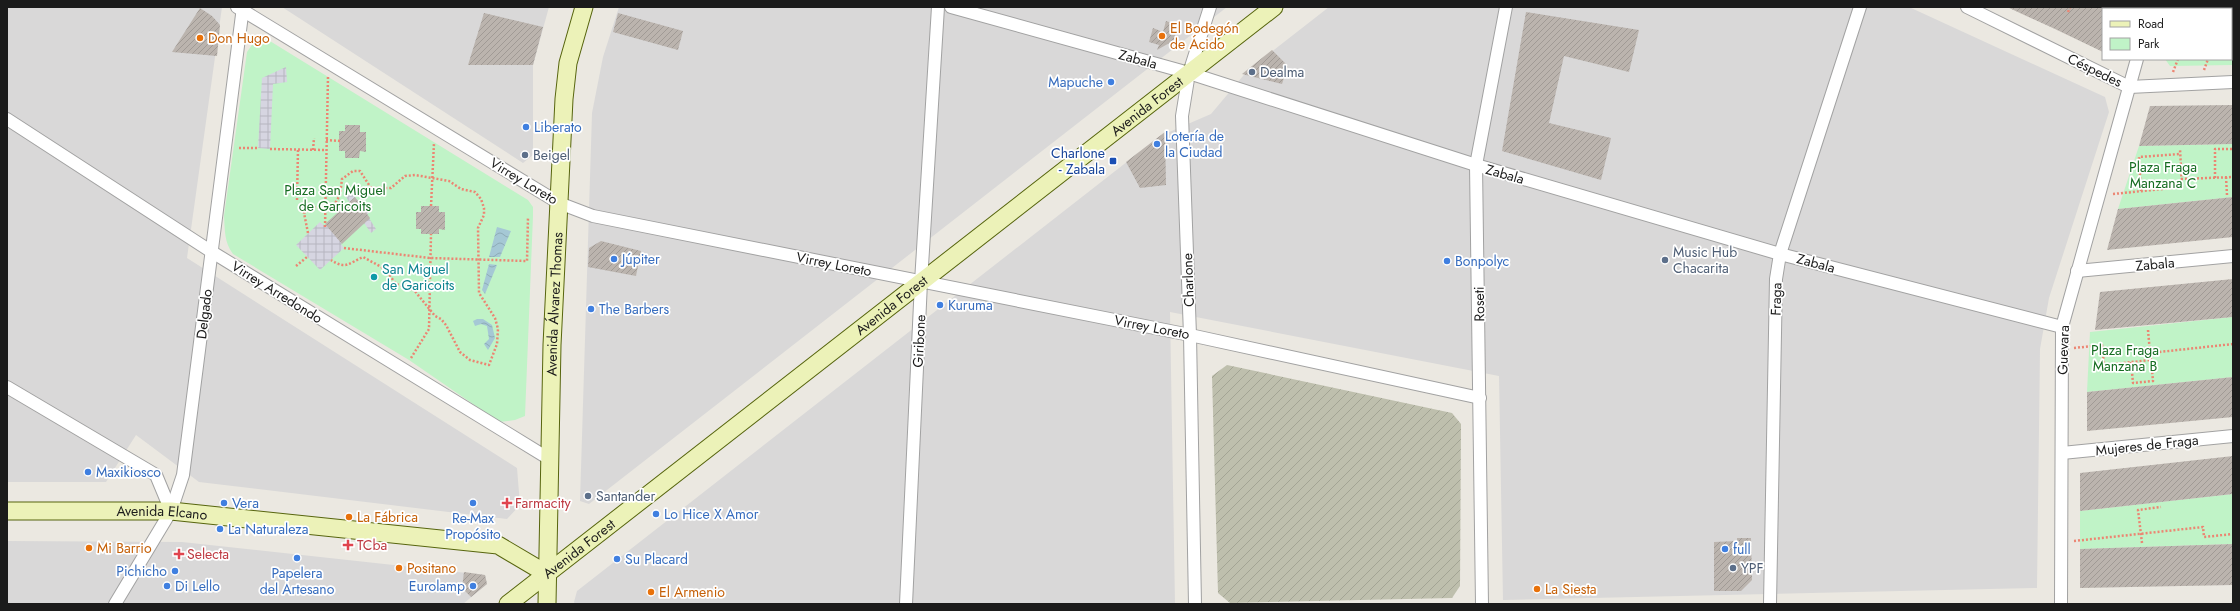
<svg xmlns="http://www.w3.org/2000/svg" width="2240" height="611" font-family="Jost,sans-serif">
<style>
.residential{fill:#d9d8d8}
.construction{fill:url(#construction-furrows)}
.park{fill:#c0f3c7}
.pitch{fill:#85d4ba}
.plaza{fill:url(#plaza-grid)}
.water{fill:url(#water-waves)}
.building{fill:url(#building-hatch)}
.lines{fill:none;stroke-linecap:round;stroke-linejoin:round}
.street-casing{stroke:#a2a2a2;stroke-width:14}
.secondary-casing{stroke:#57650e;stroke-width:19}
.path{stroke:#ec8572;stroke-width:2.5;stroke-dasharray:2 2;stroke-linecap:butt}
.street{stroke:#fff;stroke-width:12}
.secondary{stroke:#ecf2b8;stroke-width:17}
.food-dot{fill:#e8710a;stroke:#fff;stroke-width:1.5}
.service-dot{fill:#5c6f8a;stroke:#fff;stroke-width:1.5}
.shop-dot{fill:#3f7fe0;stroke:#fff;stroke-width:1.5}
.transit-dot{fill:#1a4fb4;stroke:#fff;stroke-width:1.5}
.culture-dot{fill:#0f9aa8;stroke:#fff;stroke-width:1.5}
.health-dot{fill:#e0444e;stroke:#fff;stroke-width:1.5}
.labels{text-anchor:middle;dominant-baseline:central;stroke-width:3.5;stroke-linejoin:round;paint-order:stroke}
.food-label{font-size:14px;fill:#c56008;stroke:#fff;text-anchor:start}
.street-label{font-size:14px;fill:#1b1b1b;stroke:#fff}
.service-label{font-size:14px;fill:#4e5e75;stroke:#fff;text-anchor:start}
.shop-label{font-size:14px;fill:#366cbe;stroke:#fff;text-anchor:start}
.transit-label{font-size:14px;fill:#164399;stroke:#fff;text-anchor:end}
.park-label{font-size:14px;fill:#156c21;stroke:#fff}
.culture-label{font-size:14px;fill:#0d838f;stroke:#fff;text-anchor:start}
.health-label{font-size:14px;fill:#be3a42;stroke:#fff;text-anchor:start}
</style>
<defs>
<pattern id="construction-furrows" width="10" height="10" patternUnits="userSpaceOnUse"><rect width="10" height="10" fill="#bebfad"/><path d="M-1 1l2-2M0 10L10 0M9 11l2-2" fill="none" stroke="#a3a494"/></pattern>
<pattern id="plaza-grid" width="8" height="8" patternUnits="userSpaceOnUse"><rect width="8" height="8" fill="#d6d5e1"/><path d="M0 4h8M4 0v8" fill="none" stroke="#b7b6c0"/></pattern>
<pattern id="water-waves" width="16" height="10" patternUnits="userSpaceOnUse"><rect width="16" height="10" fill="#a5c8d5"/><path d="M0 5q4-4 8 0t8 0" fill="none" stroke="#8dabb6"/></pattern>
<pattern id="building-hatch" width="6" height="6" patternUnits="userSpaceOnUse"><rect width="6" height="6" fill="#bbb4ae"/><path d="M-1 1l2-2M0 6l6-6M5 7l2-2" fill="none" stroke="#a09a95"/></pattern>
</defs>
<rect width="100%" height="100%" fill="#ebe8e1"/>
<g class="residential">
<path d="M7,7H222L187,258L517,468L520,505L507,519L199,482L136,435L106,482H7Z"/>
<path d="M282,7H549L533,65V155L523,163Z"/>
<path d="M619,7H1227L589,504L580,501L592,113L603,57Z"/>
<path d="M1329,7H1909L2105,97L2109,112L2049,298L2040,349L2037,588L1503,600L1499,376L1170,312L1175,604H575L574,602L577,591L1160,136L1211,114L1248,70Z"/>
<path d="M7,541L182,542L485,575L487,584L463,604H7Z"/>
</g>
<path class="construction" d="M1227,365L1452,413L1461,424L1460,586L1452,598L1230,603L1218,593L1212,376Z"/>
<g class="park">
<path d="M2174,7H2233V65L2170,66L2165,59H2231V9H2173Z"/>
<path d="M265,38L528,200L533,207V216L525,416L515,420L499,422L409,360L233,254C224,242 225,230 224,216L247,52L254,42Z"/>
<path d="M2233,144V197L2118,209L2139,146Z"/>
<path d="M2233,317V377L2087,392L2090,332Z"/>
<path d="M2233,494V544L2080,549V511Z"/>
</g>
<path class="pitch" d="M2184,7H2233V55L2231,54V9H2184Z"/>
<g class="plaza">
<path d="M286,67L287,82L273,84L270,149L258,148L262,78Z"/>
<path d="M351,193L359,202L369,204L370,210L367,215L376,229L371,233L364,223L341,244L344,248L320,270L296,245L320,222L325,226L350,203L346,197Z"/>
</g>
<g class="water">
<path d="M497,227L511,231L500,257H489Z"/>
<path d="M489,264L497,265L485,294L482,290Z"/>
<path d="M477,319H483L492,325L495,338L488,350L484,344L489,339L487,326L481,324L475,326L473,321Z"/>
</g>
<g class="building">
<path d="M2007,7H2103V52L2055,29Z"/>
<path d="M200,8L212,16L220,25L217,56L172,52Z"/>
<path d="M1526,12L1639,30L1629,72L1564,56L1549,123L1611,138L1601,180L1502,151Z"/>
<path d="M484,13L543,27L533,65H468Z"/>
<path d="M618,13L683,31L678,50L613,32Z"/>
<path d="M1166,21L1178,25L1175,36L1180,37L1157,50L1159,45L1149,42L1153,28L1163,32Z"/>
<path d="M1272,50L1288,66L1282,84L1242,74Z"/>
<path d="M2233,105V144L2139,146L2150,106Z"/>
<path d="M345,125H360V132H366V152L360,151L359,158H345V151H339V131H345Z"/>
<path d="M1165,132L1166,185L1140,188L1126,162Z"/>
<path d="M355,197L370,218L342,244L325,224Z"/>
<path d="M2233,197V237L2107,250L2118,209Z"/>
<path d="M421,206H439V212H445V230L439,229V234H421V229H416V212H421Z"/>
<path d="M601,241L641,251L636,276L588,267L589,248Z"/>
<path d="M2233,279V317L2095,330L2100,292Z"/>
<path d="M2233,377V417L2087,431V392Z"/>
<path d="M2233,456V494L2080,511V473Z"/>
<path d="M1737,538H1751L1752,580L1741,591H1714V542L1737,541Z"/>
<path d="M2233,544V585L2080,588V549Z"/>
<path d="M464,572L485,575L487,584L471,597L462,588Z"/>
</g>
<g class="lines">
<g class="street-casing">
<g id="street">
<path d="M237,7L559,203L593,216L1190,335L1480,398"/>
<path d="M951,7L1189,73L1476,165L1780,254L2062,327"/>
<path d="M1967,7L2129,87L2233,82"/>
<path d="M2153,9L2154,7"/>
<path d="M7,119L212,252L551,460"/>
<path d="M2077,271L2233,256"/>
<path d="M7,387L156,475L171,511"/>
<path d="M2062,453L2233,436"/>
<path d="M115,604L171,511L183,475L243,7"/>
<path d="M906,604L921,282L938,7"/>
<path d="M1195,604L1190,335L1182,116L1189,73L1210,7"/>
<path d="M1482,604L1476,165L1506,7"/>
<path d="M1770,604L1776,279L1780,254L1860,7"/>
<path d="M2061,604L2062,327L2137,59"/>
</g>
</g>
<g class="secondary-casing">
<g id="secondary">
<path id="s1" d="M7,511H171L498,545L547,574"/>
<path id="s2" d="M508,604L1274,7"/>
<path id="s3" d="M547,604L552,345L564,99L568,63L584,7"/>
</g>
</g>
<g class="path">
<path d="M2068,12L2070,7"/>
<path d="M2204,70L2208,59"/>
<path d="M2173,72L2178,59"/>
<path d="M326,140L340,141"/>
<path d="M239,148H258"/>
<path d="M270,149L326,150"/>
<path d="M313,150L314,138"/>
<path d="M2226,177L2227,195"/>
<path d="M2215,178V149H2233"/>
<path d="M2181,179L2233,177"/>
<path d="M2141,191L2139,157L2180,154"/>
<path d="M2113,194L2182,187L2180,149"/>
<path d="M297,200L298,149"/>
<path d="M431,206L434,143"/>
<path d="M325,227L328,77"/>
<path d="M308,233L304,213L311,207L324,208L334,205L340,195L342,179L353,171H360L371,188H391L405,176L415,175L449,181L461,189L475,192L481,199L484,208V215L478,228L479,293L495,318L498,329L497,344L489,365L470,360L460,352L446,325L441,319L435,316L414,290L396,284L385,269L363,257C349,263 346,270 331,260"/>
<path d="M344,248L430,258L527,261L528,217"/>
<path d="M296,266L307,257"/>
<path d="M2148,330L2150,353"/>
<path d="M2074,348L2102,345L2104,365L2151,360L2150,353L2233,344"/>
<path d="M411,358L429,329L431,234"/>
<path d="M2131,362L2133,383L2153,381L2151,360"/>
<path d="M2074,541L2203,527L2204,537L2233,534"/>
<path d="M2142,543L2138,510L2161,507"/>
</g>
<use href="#street" class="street"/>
<use href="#secondary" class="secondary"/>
</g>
<g class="food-dot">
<circle cx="1162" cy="36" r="4"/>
<circle cx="200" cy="38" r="4"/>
<circle cx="349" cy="517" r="4"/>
<circle cx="89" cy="548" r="4"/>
<circle cx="399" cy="568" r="4"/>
<circle cx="1537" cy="589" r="4"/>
<circle cx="651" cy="592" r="4"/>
</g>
<g class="service-dot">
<circle cx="1252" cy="72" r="4"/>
<circle cx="525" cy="155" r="4"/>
<circle cx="1665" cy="260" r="4"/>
<circle cx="588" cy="496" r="4"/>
<circle cx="1733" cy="568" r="4"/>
</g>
<g class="shop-dot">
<circle cx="1111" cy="82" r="4"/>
<circle cx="526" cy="127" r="4"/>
<circle cx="1157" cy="144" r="4"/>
<circle cx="614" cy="259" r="4"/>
<circle cx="1447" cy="261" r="4"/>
<circle cx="940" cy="305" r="4"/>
<circle cx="591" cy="309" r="4"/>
<circle cx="88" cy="472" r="4"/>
<circle cx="224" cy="503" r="4"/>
<circle cx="473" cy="503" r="4"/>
<circle cx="656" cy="514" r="4"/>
<circle cx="220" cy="529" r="4"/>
<circle cx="1725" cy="549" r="4"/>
<circle cx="297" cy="558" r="4"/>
<circle cx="617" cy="559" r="4"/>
<circle cx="175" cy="571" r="4"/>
<circle cx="167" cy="586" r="4"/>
<circle cx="473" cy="586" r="4"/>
</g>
<rect class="transit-dot" x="1109" y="157" width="8" height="8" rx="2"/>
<circle class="culture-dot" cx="374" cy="277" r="4"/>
<g class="health-dot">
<path d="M505 497h4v4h4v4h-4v4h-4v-4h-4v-4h4z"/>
<path d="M346 539h4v4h4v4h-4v4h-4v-4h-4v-4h4z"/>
<path d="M177 548h4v4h4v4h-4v4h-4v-4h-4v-4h4z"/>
</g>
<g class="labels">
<g class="food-label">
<text x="1170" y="28">El Bodegón<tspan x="1170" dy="16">de Ácido</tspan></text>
<text x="208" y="38">Don Hugo</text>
<text x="357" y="517">La Fábrica</text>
<text x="97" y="548">Mi Barrio</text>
<text x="407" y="568">Positano</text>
<text x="1545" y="589">La Siesta</text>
<text x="659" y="592">El Armenio</text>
</g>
<g class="street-label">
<text transform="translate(1138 59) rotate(15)">Zabala</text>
<text transform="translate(2095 70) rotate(26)">Céspedes</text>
<text stroke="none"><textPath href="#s2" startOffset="810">Avenida Forest</textPath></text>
<text transform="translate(1505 174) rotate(16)">Zabala</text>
<text transform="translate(524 181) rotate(31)">Virrey Loreto</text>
<text transform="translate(1816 263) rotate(15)">Zabala</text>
<text transform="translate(834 264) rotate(11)">Virrey Loreto</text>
<text transform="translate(2155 264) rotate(-5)">Zabala</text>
<text transform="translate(1188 280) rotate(-92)">Charlone</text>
<text transform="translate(277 292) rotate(32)">Virrey Arredondo</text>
<text transform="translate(1776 299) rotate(-88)">Fraga</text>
<text stroke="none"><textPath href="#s3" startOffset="300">Avenida Álvarez Thomas</textPath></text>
<text transform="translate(1479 304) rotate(-91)">Roseti</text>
<text stroke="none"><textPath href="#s2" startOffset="486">Avenida Forest</textPath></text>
<text transform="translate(204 314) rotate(-83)">Delgado</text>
<text transform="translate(1152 327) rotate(11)">Virrey Loreto</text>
<text transform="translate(919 341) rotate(-87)">Giribone</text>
<text transform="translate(2063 350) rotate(-88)">Guevara</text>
<text transform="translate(2147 445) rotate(-6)">Mujeres de Fraga</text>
<text stroke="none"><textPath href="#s1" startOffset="155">Avenida Elcano</textPath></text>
<text stroke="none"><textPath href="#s2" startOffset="90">Avenida Forest</textPath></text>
</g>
<g class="service-label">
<text x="1260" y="72">Dealma</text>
<text x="533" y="155">Beigel</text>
<text x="1673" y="252">Music Hub<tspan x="1673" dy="16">Chacarita</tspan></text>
<text x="596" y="496">Santander</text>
<text x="1741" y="568">YPF</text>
</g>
<g class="shop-label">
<text x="1103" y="82" text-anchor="end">Mapuche</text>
<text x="534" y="127">Liberato</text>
<text x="1165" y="136">Lotería de<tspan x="1165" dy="16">la Ciudad</tspan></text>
<text x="622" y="259">Júpiter</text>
<text x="1455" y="261">Bonpolyc</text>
<text x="948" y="305">Kuruma</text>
<text x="599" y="309">The Barbers</text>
<text x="96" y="472">Maxikiosco</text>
<text x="232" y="503">Vera</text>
<text x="664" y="514">Lo Hice X Amor</text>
<text x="473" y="518" text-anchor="middle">Re-Max<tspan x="473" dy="16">Propósito</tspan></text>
<text x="228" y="529">La Naturaleza</text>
<text x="1733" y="549">full</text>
<text x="625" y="559">Su Placard</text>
<text x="167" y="571" text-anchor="end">Pichicho</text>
<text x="297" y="573" text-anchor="middle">Papelera<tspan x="297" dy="16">del Artesano</tspan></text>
<text x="175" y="586">Di Lello</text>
<text x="465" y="586" text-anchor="end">Eurolamp</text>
</g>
<g class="transit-label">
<text x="1105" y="153">Charlone<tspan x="1105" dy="16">- Zabala</tspan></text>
</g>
<g class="park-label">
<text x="2163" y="167">Plaza Fraga<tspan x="2163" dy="16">Manzana C</tspan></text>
<text x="335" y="190">Plaza San Miguel<tspan x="335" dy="16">de Garicoits</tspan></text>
<text x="2125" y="350">Plaza Fraga<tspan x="2125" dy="16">Manzana B</tspan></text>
</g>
<g class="culture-label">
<text x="382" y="269">San Miguel<tspan x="382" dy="16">de Garicoits</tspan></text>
</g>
<g class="health-label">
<text x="515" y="503">Farmacity</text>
<text x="357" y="545">TCba</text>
<text x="187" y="554">Selecta</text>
</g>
</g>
<rect width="2240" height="611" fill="none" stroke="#1b1b1b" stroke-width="16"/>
<rect x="2102" y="8" width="130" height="52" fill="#ffffff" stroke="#a4a4a4"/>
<rect x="2110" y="21" width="20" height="6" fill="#ecf2b8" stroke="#a4a4a4"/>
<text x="2138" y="28" font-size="12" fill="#1b1b1b">Road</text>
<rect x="2110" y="38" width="20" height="12" fill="#c0f3c7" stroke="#a4a4a4"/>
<text x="2138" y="48" font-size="12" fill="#1b1b1b">Park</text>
</svg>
